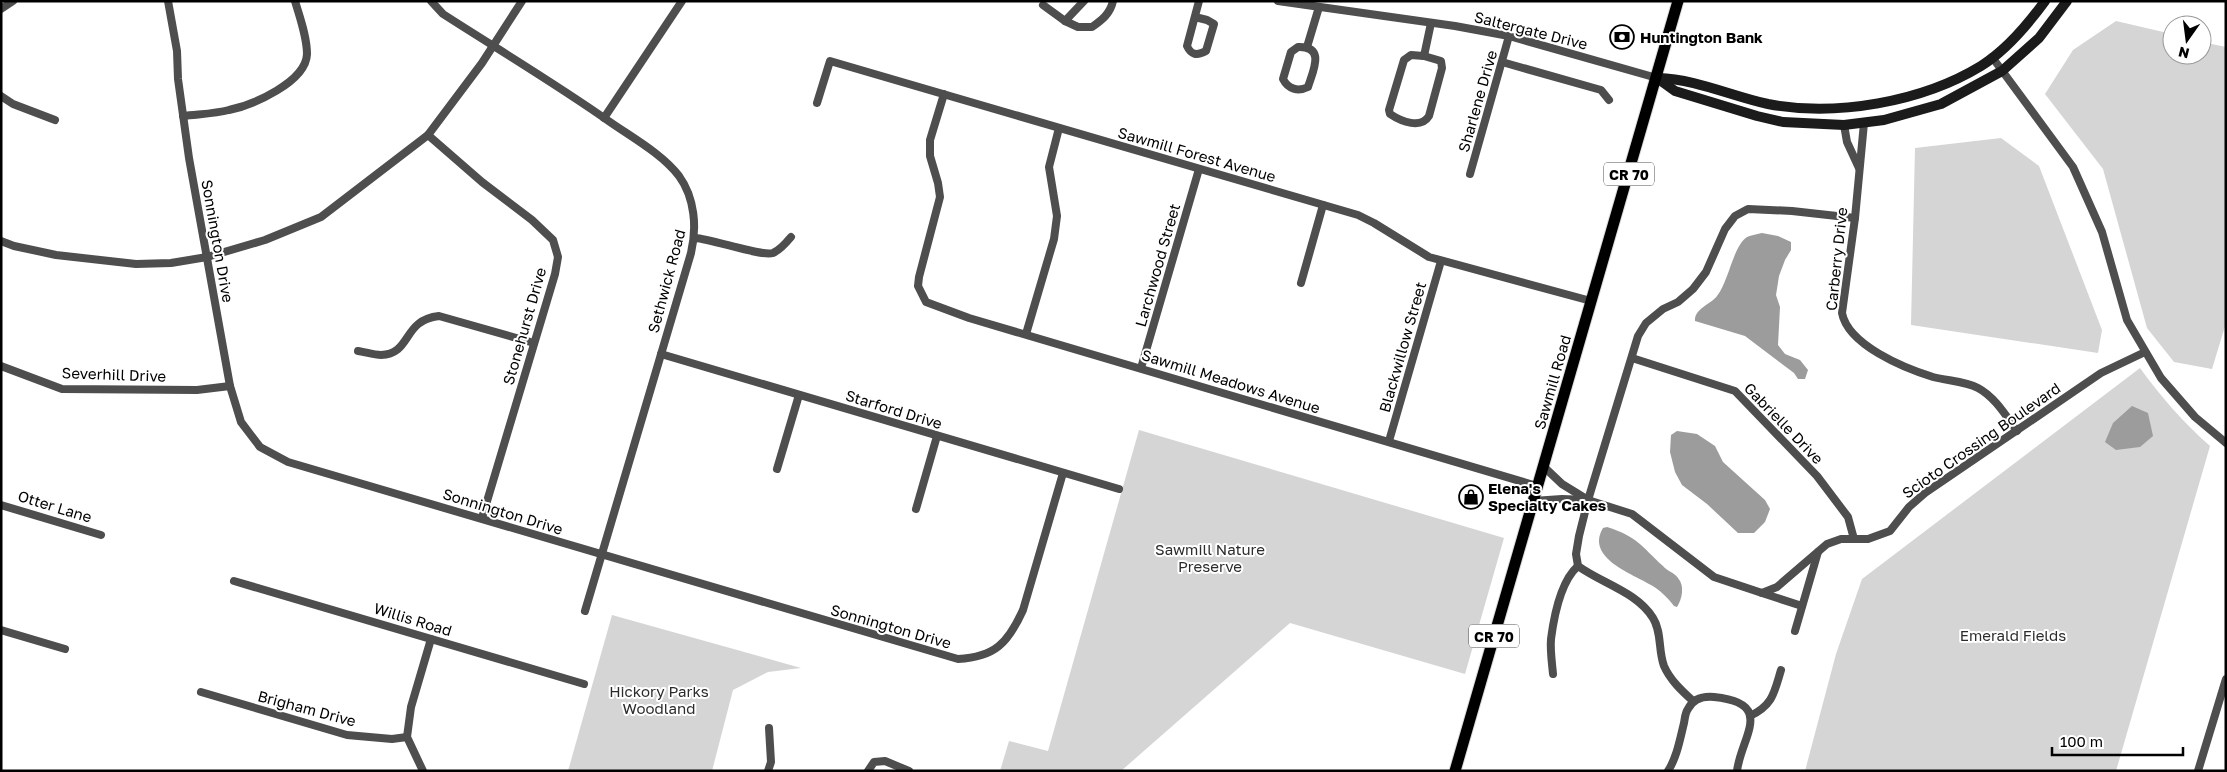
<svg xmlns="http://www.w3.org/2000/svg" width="2227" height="772" font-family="'Golos Text',sans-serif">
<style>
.green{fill:#d5d5d5}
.water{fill:#9c9c9c}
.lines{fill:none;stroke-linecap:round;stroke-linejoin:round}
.primary-casing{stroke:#dbdbdb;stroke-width:13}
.street{stroke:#4e4e4e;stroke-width:8}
.secondary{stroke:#1b1b1b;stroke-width:10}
.primary{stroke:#000;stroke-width:11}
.labels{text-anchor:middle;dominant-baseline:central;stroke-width:4;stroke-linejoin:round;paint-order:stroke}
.shield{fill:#fff;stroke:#4c4c4c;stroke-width:1}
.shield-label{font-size:14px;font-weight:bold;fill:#000}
.street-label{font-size:15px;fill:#000;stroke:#fff}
.poi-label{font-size:15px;font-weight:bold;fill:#000;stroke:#fff;text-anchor:start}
.park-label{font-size:15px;fill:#2c2c2c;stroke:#fff}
</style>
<rect width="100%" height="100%" fill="#fff"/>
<g class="green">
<path d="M2116,21L2172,34V55H2202V42L2226,47V323L2212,369L2174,362L2147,328L2103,169L2045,94L2073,50Z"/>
<path d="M2001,138L2039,166L2102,330L2098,353L1911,325L1915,148Z"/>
<path d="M2140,368C2161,397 2183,422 2210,446L2116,771H1805L1836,654L1862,579Z"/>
<path d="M1139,430L1504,538L1465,674L1290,623L1121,771H1000L1009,741L1048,751Z"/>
<path d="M612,615L801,668L768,672L733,690L712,771H568Z"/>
</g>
<g class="water">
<path d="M1762,233L1778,236L1791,242V250L1785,260L1779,276L1776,295L1780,307L1778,345L1785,354L1800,360L1808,370L1805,379H1798L1794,373L1745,336L1695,321C1694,309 1711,304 1717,296C1729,281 1733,246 1747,237C1751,235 1758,234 1762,233Z"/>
<path d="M2132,406L2148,413L2153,436L2140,447L2116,450L2105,442L2113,423Z"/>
<path d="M1677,431L1697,434L1715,446L1723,462L1765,500L1770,509L1765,522L1754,533H1738L1707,504L1682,485L1675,472L1670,452L1671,435Z"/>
<path d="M1607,527C1638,537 1641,546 1663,566C1667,571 1675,573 1678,578C1685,586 1682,599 1677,607L1674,606C1668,598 1660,590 1651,585C1633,574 1585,558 1603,528Z"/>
</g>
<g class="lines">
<g class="primary-casing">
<path id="primary" d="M1455,771L1678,1"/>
</g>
<g class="street">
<path d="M168,1L177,51L178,79L189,158L230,386L241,422L260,447L288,462L958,659C995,657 1008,643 1023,610L1063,473"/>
<path d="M431,1L443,14C499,50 556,84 610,122C633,138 662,154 679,176C695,198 697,228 691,253L585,611"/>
<path d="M1084,1L1065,21L1078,27H1092C1102,20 1110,14 1113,1"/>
<path d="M1278,1L1455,26L1509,36L1657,78"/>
<path d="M1043,5L1065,21"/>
<path d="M1,9L13,1"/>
<path d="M1195,17L1207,20L1214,24L1206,51C1197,56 1191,55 1187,46L1199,1"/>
<path d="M1298,47C1326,46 1313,71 1308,87C1298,92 1288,89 1283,79L1291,52Z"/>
<path d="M1307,47L1319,7"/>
<path d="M1411,55L1424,56L1441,61L1442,68L1429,116C1421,129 1402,122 1390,114L1389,110L1404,60Z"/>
<path d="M1424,56L1431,23"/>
<path d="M1992,57L2073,167L2102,232L2127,320L2161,378L2195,417L2226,443"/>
<path d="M1502,62L1601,90L1609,100"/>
<path d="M944,94L930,140V156L938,183L940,197L919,277L918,286L926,302L969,318L1537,486"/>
<path d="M1,96L13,104L55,120"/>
<path d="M817,103L830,61L1358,215L1374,223L1429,257L1591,301"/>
<path d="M183,116C198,114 214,114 229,110C253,105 306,82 307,54C307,37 300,18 295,1"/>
<path d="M604,118L682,1"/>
<path d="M1864,123L1855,218L1842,313C1848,345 1904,368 1933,377C1948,381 1965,381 1978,388C1995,397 2006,416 2017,431"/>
<path d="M1844,125L1847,142L1859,168"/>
<path d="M428,135L482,182L532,220L553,240L558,257L555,274L482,518"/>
<path d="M1470,174L1509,36"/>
<path d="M695,238C712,239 762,257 773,253C780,250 786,243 791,237"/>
<path d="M1,241L14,246L56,255L136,264L171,263L207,257L265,240L321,217L428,135L482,63L522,1"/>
<path d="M1301,283L1323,205"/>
<path d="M1026,334L1054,239L1057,216L1049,167L1059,128"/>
<path d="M358,351C365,352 374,355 381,355C412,354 402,320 439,316L534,343"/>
<path d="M661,354L1119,489"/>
<path d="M1632,358L1735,391L1817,476L1848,517L1854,539"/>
<path d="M1,366L62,389L197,390L230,386"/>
<path d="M1141,368L1199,169"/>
<path d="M1389,441L1441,261"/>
<path d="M1543,466L1562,484L1588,500L1632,514L1714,577L1762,593L1777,587L1827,544L1841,539H1868L1890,531L1909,507L1925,493L2101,373L2145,352"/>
<path d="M777,469L799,395"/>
<path d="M1533,501L1562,499L1588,500"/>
<path d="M1,505L101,535"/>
<path d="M916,509L937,436"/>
<path d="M234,581L584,684"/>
<path d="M1762,593L1802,606"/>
<path d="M1,630L65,649"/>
<path d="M1795,631L1818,552"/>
<path d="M1553,674C1552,663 1550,650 1551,639C1554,616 1561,581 1578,566"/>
<path d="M201,692L347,735L392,739L407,737"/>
<path d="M1693,701C1682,691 1670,680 1664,666C1658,650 1662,632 1653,618C1637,592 1603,584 1578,566L1576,554L1579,536L1588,500L1638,336L1646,323L1663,309L1678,302L1693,289L1706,272L1725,229L1735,216L1748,209L1792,211L1855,218"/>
<path d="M1750,716C1773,705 1774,693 1781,670"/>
<path d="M423,771L407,737L411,707L431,639"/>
<path d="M768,771L771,762L769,728"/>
<path d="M868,771L874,762L885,761L909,771"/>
<path d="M1668,771C1677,757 1680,739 1684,723C1685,718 1685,713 1688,709C1693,699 1703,696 1714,697C1776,703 1741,737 1737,771"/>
<path d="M2198,771L2226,679"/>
</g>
<g class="secondary">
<path d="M1657,78L1675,91L1757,116L1783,122L1844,125L1884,120L1941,104L2002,71L2039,38L2067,1"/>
<path d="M1658,78C1696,79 1731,96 1768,104C1836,117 1922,102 1981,66C2005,51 2029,23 2045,1"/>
</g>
<use href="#primary" class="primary"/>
</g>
<defs>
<g id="bank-ring" transform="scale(1.25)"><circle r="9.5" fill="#fff" stroke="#000" stroke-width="1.5"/><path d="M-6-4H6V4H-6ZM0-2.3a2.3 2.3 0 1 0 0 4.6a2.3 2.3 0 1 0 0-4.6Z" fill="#000"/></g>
<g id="shop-ring" transform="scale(1.25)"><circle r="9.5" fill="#fff" stroke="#000" stroke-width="1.5"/><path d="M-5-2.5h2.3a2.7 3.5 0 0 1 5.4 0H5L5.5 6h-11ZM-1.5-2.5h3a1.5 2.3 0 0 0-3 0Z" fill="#000"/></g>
</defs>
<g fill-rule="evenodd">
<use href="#bank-ring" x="1622" y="37"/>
<use href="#shop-ring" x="1471" y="497"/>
</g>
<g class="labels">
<g class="shield">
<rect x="1604" y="162.5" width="50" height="23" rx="4"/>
<rect x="1469" y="624.5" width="50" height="23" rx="4"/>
</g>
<g class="shield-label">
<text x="1629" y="174">CR 70</text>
<text x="1494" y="636">CR 70</text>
</g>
<g class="street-label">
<text transform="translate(1531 30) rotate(14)">Saltergate Drive</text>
<text transform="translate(1477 101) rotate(-74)">Sharlene Drive</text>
<text transform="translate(1197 154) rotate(16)">Sawmill Forest Avenue</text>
<text transform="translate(218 241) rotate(80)">Sonnington Drive</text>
<text transform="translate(1836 259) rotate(-84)">Carberry Drive</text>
<text transform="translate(1157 265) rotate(-74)">Larchwood Street</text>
<text transform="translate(666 281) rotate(-75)">Sethwick Road</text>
<text transform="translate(524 326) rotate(-74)">Stonehurst Drive</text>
<text transform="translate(1402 347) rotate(-74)">Blackwillow Street</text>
<text transform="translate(114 374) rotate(2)">Severhill Drive</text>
<text transform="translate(1231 381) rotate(17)">Sawmill Meadows Avenue</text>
<text transform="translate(1552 382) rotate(-74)">Sawmill Road</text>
<text transform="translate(894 409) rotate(17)">Starford Drive</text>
<text transform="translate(1784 423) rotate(46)">Gabrielle Drive</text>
<text transform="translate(1981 440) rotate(-35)">Scioto Crossing Boulevard</text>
<text transform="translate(55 506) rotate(17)">Otter Lane</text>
<text transform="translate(503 511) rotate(17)">Sonnington Drive</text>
<text transform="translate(413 619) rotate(17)">Willis Road</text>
<text transform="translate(891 626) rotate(16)">Sonnington Drive</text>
<text transform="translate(307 708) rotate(15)">Brigham Drive</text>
</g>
<g class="poi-label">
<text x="1640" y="37">Huntington Bank</text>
<text x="1488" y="488">Elena's<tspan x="1488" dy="17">Specialty Cakes</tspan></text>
</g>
<g class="park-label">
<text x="1210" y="549">Sawmill Nature<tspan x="1210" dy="17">Preserve</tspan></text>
<text x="2013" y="635">Emerald Fields</text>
<text x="659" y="691">Hickory Parks<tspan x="659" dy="17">Woodland</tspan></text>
</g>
</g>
<rect width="2227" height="772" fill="none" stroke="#000000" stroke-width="5"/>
<g transform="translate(2187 40) rotate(194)"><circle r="24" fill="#ffffff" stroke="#999999"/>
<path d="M0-4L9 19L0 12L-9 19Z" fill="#000000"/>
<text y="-8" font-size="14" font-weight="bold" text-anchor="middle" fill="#000000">N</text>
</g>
<path d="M2052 747v8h131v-8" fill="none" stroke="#000000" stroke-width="2.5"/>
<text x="2060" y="747" font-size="15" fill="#000000" stroke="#ffffff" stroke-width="4" paint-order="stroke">100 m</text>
</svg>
